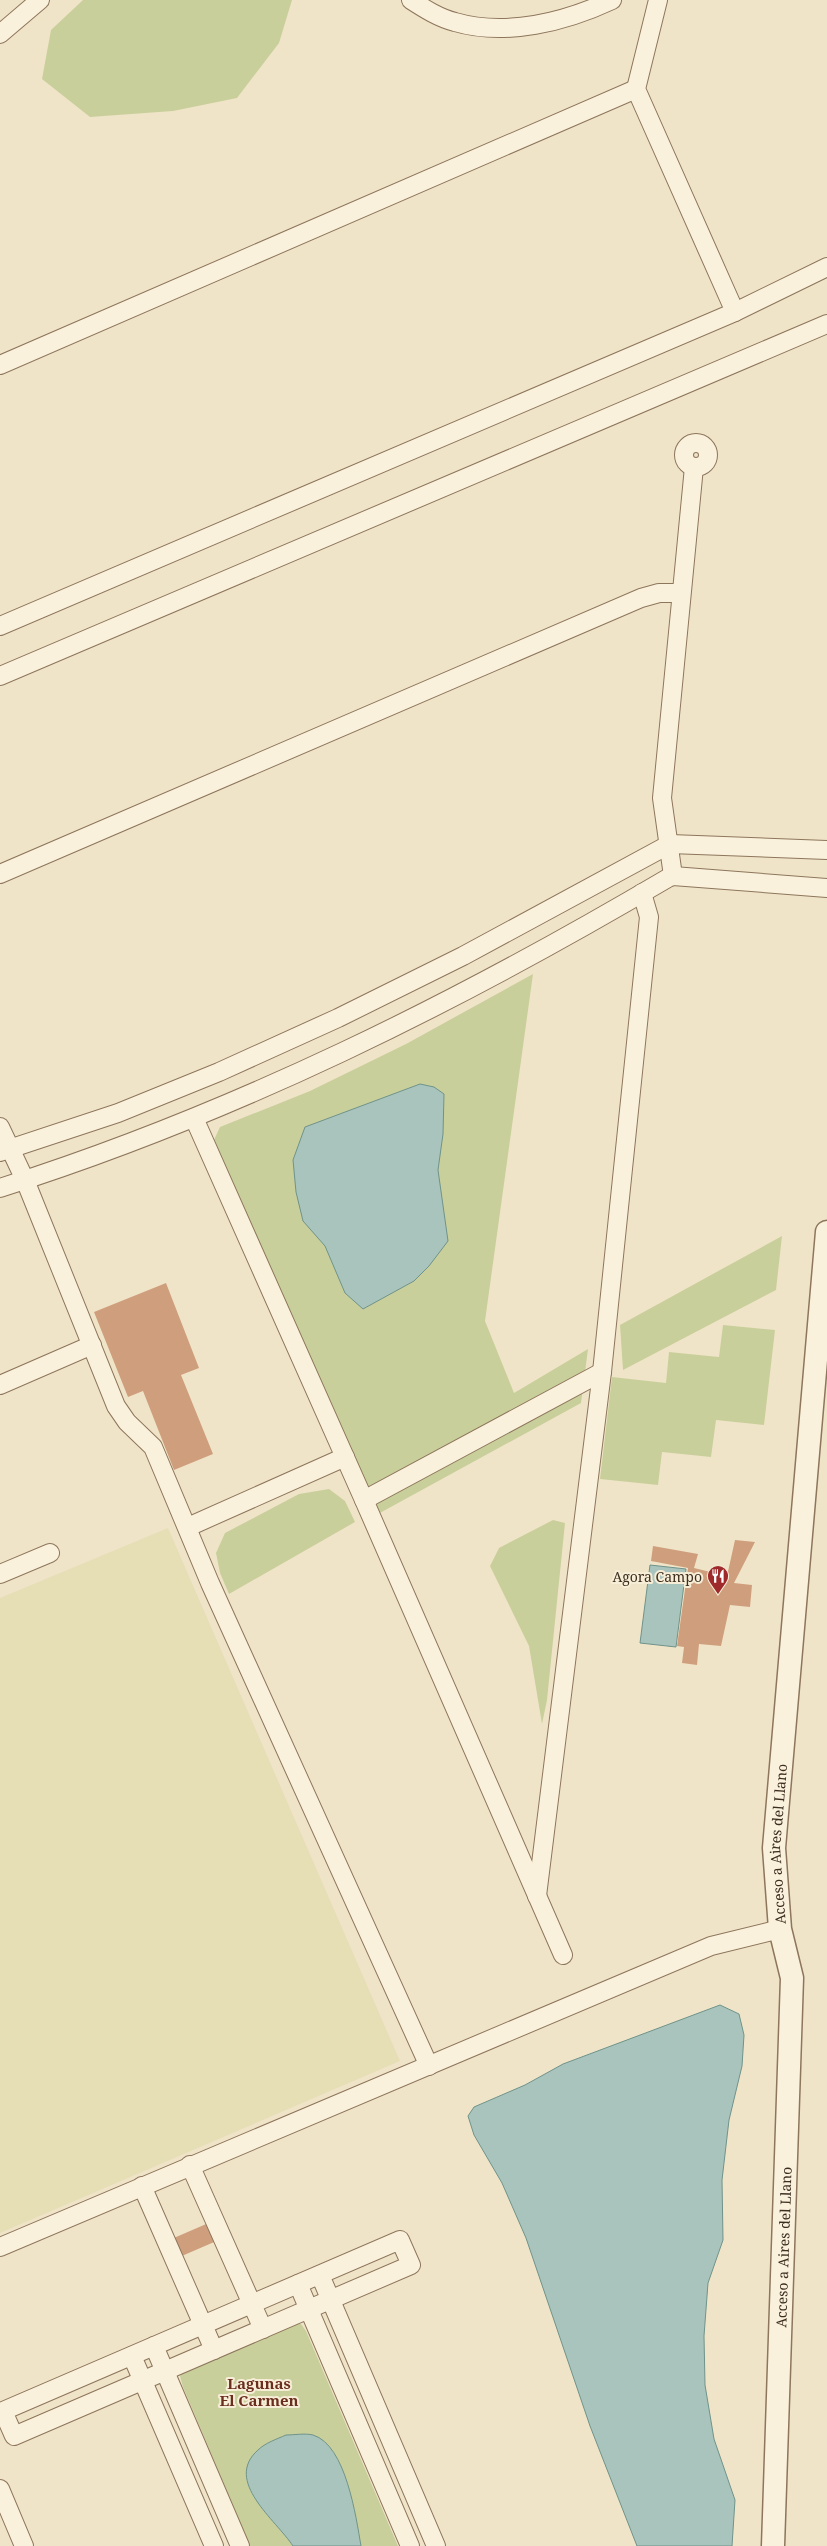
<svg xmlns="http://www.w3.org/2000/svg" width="827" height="2546" font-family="'Noto Serif',serif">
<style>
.farmland{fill:#e6deb5}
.green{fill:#c9cf9b}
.water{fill:#a9c4bc;stroke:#6f938a}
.building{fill:#cf9f7d}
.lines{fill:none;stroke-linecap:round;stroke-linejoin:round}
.minor-casing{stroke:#8d765c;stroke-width:20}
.tertiary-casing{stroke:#8d765c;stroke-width:25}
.minor{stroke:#faf1dc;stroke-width:18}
.tertiary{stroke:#faf1dc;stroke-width:22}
.labels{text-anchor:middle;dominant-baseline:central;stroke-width:4;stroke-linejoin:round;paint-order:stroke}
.poi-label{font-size:14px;fill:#3d2e20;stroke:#f7eed8;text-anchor:end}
.street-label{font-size:14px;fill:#3d2e20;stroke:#f7eed8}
.neighbourhood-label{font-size:15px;font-weight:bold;fill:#6b2e1e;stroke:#f7eed8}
</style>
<rect width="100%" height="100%" fill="#f0e4c8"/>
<path class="farmland" d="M168,1528L400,2061L0,2233V1598Z"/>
<g class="green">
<path d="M83,0H292L279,43L237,98L173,111L90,117L42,79L51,30Z"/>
<path d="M533,974L485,1321L514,1393L588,1349L581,1403L378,1514L214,1140L220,1127L310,1091L406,1044Z"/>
<path d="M782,1236L776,1290L623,1370L620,1325Z"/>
<path d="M723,1325L775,1330L764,1425L716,1420L711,1457L662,1452L658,1485L600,1479L612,1377L666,1383L669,1352L719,1357Z"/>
<path d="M329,1489L345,1501L355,1522L229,1594L220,1573L216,1553L225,1533L299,1494Z"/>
<path d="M553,1520L565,1523L547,1700L542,1724L529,1646L490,1566L499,1548Z"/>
<path d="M295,2324H301L306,2331L398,2546H250L183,2387L180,2376L183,2372Z"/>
</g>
<g class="water">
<path d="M420,1084L434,1087L444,1094L443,1134L438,1170L448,1241L429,1266L414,1281L363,1309L345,1293L325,1246L303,1221L296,1192L293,1160L305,1127Z"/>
<path d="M650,1565L686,1569L676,1647L640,1643Z"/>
<path d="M720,2005L739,2014L744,2035L742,2066L729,2120L722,2180L723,2240L708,2283L704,2336L705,2385L714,2439L735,2500L732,2546H637L590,2426L526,2238L502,2183L474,2135L468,2116L474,2107L525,2085L563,2064Z"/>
<path d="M286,2435C294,2435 305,2433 313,2435C346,2445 356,2517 361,2546H293C276,2520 223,2481 258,2450C265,2443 277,2439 286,2435Z"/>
</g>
<g class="building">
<path d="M166,1283L199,1368L181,1375L213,1454L174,1470L143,1391L128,1397L94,1312Z"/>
<path d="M735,1540L755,1542L734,1583L752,1585L750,1607L730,1605L721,1646L699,1644L697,1665L682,1663L684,1647L677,1646L688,1568L651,1561L653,1546L698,1554L694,1568L727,1576Z"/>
<path d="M220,2218L228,2236L168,2262L160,2244Z"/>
</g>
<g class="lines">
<g class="minor-casing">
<g id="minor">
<path d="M411,0C425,9 439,18 455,22C506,37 565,22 612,0"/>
<path d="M658,0L636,89L735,312"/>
<path d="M0,34L40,0"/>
<path d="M0,365L636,89"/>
<circle cx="696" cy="455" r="12"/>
<path d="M0,626L735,312L827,267"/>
<path d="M0,676L827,324"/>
<path d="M0,874L641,598L659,593H680"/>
<path d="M673,876L662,798L694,467"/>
<path d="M194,1118L364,1500L563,1955"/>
<path d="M0,1127L25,1180L116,1406L127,1422L153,1447L210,1583L429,2066"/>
<path d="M0,1152L118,1113L219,1072L338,1018L463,956L670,844L827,850"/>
<path d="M0,1188C236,1113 456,1003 668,878L673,876L827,888"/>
<path d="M0,1385L92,1345"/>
<path d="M364,1500L602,1372"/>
<path d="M188,1527L345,1457"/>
<path d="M0,1574L50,1553"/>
<path d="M537,1896L602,1372L649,917L642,893"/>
<path d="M190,2165L263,2329"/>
<path d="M142,2186L214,2350"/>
<path d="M400,2240L411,2265L14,2436L3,2411Z"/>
<path d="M0,2247L711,1946L780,1929"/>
<path d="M320,2275L436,2546"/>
<path d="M298,2284L410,2546"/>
<path d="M154,2346L240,2546"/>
<path d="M132,2356L214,2546"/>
<path d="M0,2489L24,2546"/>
</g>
</g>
<g class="tertiary-casing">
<g id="tertiary">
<path id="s1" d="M773,2546L792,1978L780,1929L774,1848L827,1232"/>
</g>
</g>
<use href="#minor" class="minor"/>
<use href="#tertiary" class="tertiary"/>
</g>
<defs>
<g id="restaurant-pin" transform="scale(1.125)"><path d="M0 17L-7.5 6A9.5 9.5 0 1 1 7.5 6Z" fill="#9e2a2b" stroke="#f7eed8"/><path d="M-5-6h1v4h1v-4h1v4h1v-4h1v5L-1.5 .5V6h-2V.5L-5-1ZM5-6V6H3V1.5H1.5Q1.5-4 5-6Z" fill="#fff"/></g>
</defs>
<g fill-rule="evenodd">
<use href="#restaurant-pin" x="718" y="1576"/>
</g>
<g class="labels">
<g class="poi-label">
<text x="702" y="1576">Agora Campo</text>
</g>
<g class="street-label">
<text stroke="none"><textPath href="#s1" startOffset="704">Acceso a Aires del Llano</textPath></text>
<text stroke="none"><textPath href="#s1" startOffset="299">Acceso a Aires del Llano</textPath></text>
</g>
<g class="neighbourhood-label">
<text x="259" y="2383">Lagunas<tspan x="259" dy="17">El Carmen</tspan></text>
</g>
</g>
</svg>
